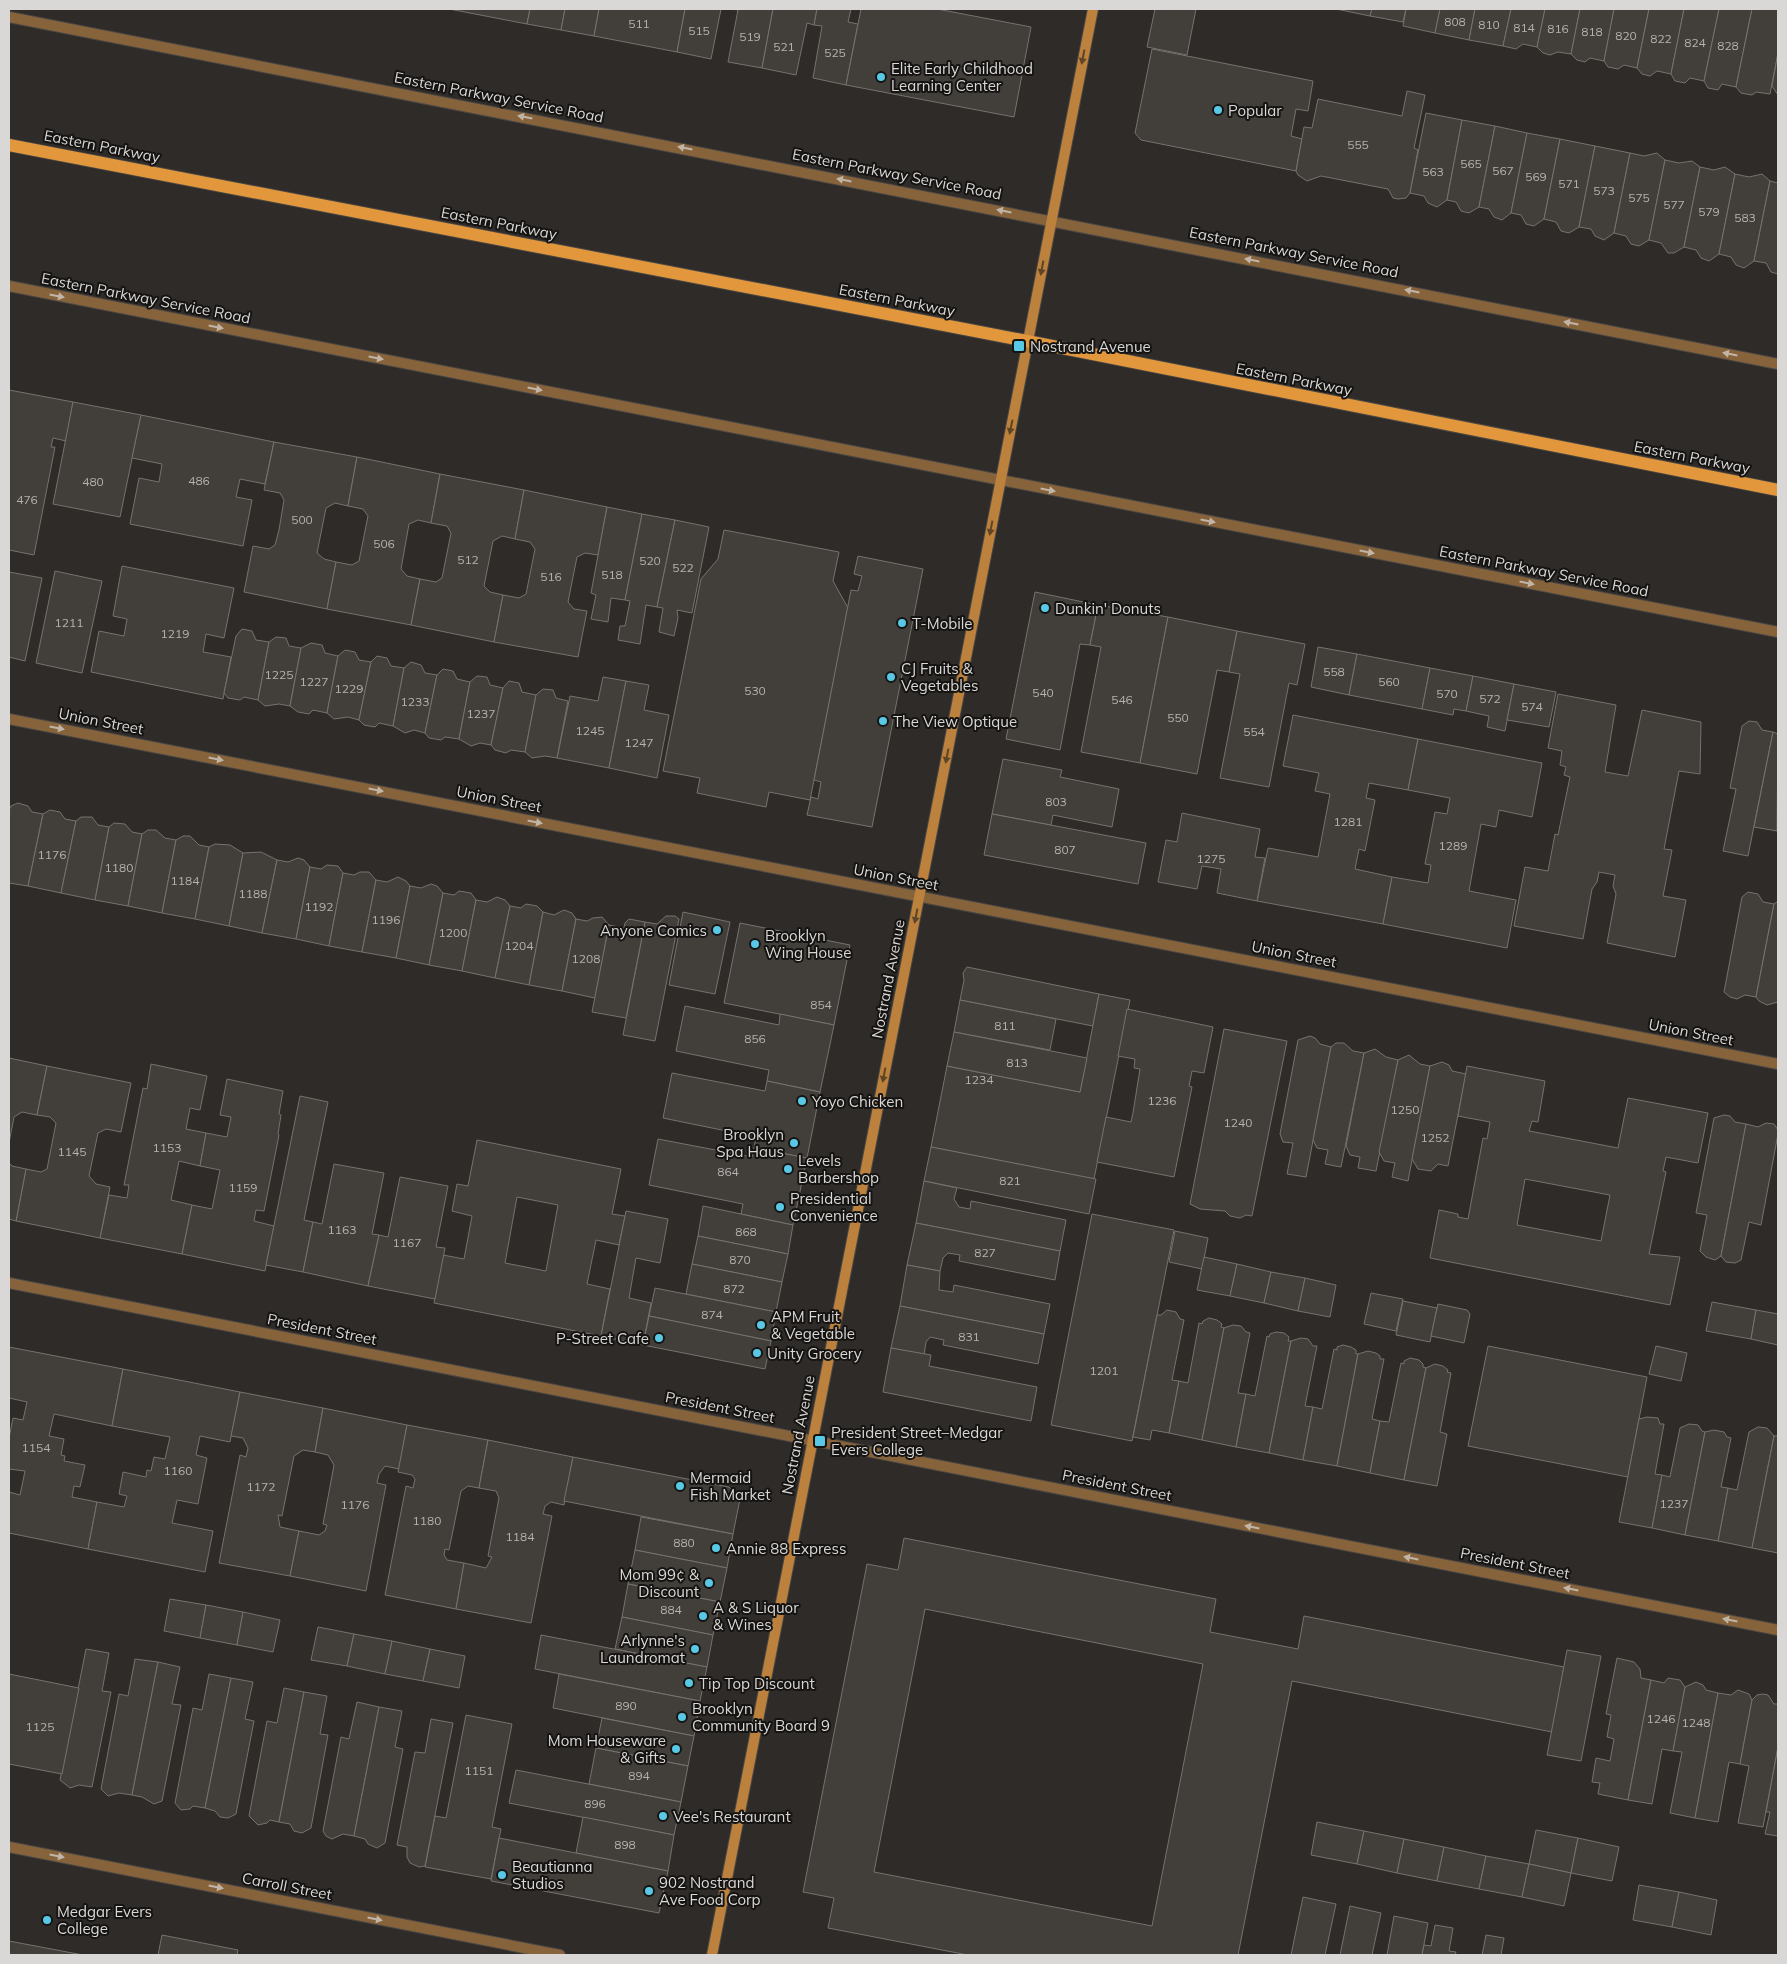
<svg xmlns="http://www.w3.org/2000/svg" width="1787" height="1964" font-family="Mulish,sans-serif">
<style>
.building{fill:#423f3b;stroke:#76726e;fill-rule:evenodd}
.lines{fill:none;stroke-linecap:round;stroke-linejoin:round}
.minor-casing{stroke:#4a4744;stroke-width:12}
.secondary-casing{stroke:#4a4744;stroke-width:12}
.primary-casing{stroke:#4a4744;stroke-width:14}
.minor{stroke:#87633b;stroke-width:10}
.secondary{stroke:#bb813d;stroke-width:10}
.primary{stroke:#e2973c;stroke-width:12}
.oneway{fill:#604525}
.oneway2{fill:#c1b5a8}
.poi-dot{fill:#59c8e5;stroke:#151412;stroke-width:2}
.labels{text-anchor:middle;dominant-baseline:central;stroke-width:4;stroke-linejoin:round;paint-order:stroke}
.number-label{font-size:12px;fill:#b4b2af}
.poi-label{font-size:15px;fill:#dad8d6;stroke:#151412;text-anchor:start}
.street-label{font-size:15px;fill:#dad8d6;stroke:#151412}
</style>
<rect width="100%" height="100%" fill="#2e2b28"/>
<g class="building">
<path d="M449,9H530L527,24Z"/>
<path d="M530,9H565L561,30L527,24Z"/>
<path d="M565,9H599L594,36L561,30Z"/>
<path d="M599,9H685L677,52L594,36Z"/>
<path d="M685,9H721L711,59L677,52Z"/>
<path d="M730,9H773L762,68L728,62L738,10Z"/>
<path d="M773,9H817L814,25L807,23L796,75L762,68Z"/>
<path d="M817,9H851L848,22L858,24L846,85L813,78L822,26L814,25Z"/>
<path d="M861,9H937L1031,27L1014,117L846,85Z"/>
<path d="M1155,9H1196L1187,55L1147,47Z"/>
<path d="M1336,9H1372L1370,16Z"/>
<path d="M1372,9H1406L1403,22L1370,16Z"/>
<path d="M1406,9H1440L1435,33L1403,26Z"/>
<path d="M1440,9H1475L1469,40L1435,33Z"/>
<path d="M1475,9H1511L1503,46L1469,40Z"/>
<path d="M1511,9H1545L1537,47L1523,44L1516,49L1503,46Z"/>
<path d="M1545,9H1580L1571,54L1558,52L1550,55L1543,53L1537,47Z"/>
<path d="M1580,9H1614L1604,61L1590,58L1585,62L1577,60L1571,54Z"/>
<path d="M1614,9H1649L1637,68L1624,65L1618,69L1608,67L1604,61Z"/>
<path d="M1649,9H1684L1671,74L1657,71L1650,76L1642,74L1637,68Z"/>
<path d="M1684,9H1719L1704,81L1690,78L1685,83L1675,81L1671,74Z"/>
<path d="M1719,9H1752L1736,87L1722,84L1718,90L1708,88L1704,81Z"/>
<path d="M1752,9H1778V53L1770,94L1756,92L1752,95L1741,93L1736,87Z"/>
<path d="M1152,49L1313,81L1308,111L1296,109L1291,136L1302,139L1296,171L1141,140L1135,133Z"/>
<path d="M1778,53V95L1772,86Z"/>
<path d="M1407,91L1425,95L1414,148L1418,150L1410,193L1406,198L1398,199L1393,198L1388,189L1321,176L1307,181L1298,175L1296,171L1304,127L1312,128L1318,99L1402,116Z"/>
<path d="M1426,113L1462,120L1447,200L1437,207L1428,203L1424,196L1410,193Z"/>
<path d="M1462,120L1495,126L1479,207L1469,213L1461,211L1456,202L1447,200Z"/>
<path d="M1495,126L1527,133L1511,213L1502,220L1494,217L1489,209L1479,207Z"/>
<path d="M1527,133L1560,139L1544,219L1534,226L1526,224L1521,215L1511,213Z"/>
<path d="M1560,139L1595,146L1579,227L1569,233L1561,231L1556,222L1544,219Z"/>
<path d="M1595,146L1630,153L1614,233L1604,240L1595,236L1591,229L1579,227Z"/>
<path d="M1630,153L1644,156L1657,153L1665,160L1649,240L1639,246L1631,244L1626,236L1614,233Z"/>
<path d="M1665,160L1679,163L1692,161L1700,167L1684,247L1674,253H1668L1661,243L1649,240Z"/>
<path d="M1700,167L1714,170L1725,167L1735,174L1719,254L1709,261L1701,258L1696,250L1684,247Z"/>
<path d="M1735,174L1749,177L1762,174L1770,181L1754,261L1744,268L1736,265L1731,257L1719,254Z"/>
<path d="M1770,181L1778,183V274L1771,272L1766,263L1754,261Z"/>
<path d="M9,390L73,402L66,441L53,438L51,447H55L34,555L9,550Z"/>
<path d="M73,402L141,415L120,517L53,504Z"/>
<path d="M141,415L274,442L265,484L240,479L236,497L252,500L243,546L130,524L139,478L159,482L162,464L132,458Z"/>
<path d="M274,442L357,457L348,506L335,503L326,508L317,553L324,559L336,562L327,609L244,592L253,546L269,549L275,545L279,530L284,500L280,493L264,490Z"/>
<path d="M357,457L440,474L431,523L418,520L409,524L401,569L407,576L420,579L411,625L327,609L336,562L352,565L359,561L368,516L363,509L348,506Z"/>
<path d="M440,474L524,490L515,539L502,536L493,541L484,586L490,592L503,595L494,642L411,625L420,579L436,582L442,578L451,533L447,526L431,523Z"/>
<path d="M524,490L607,507L598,555L585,553L577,557L568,602L574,609L587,611L578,657L494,642L503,595L519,598L526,594L535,549L530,542L515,539Z"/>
<path d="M607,507L642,514L625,600L611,598L608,622L591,619L596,595L591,593Z"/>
<path d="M642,514L675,520L657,607L646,605L640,644L618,640L620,626H625L630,601L625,600Z"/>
<path d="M675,520L709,527L692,613L677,610L678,618L674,636L659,632L663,608L657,607Z"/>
<path d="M724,530L839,552L833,581L848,608L810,800L769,792L766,807L697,793L700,778L663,771L701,579L718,559Z"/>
<path d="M858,556L923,569L872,827L807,815L811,797L818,799L821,782L814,780L851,590L858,591L862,576L854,574Z"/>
<path d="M122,566L234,588L224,638L206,634L203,652L231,657L223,699L91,672L99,631L124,636L127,619L113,616Z"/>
<path d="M55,571L102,581L82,673L36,663Z"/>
<path d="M9,572L42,578L25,661L9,657Z"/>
<path d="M1035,592L1098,605L1090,645L1080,644L1060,750L1006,739Z"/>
<path d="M1098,605L1168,617L1140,763L1081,752L1101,647L1090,645Z"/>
<path d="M1168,617L1237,631L1229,672L1217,670L1197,774L1140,763Z"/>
<path d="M242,629L252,631L256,640L269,642L258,700L244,697L240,700L228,698L224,693L236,636Z"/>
<path d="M1237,631L1305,644L1297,685L1289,683L1269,787L1220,778L1240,674L1229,672Z"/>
<path d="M276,637L286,638L289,646L301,648L290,706L279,704L265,706L258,700L269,642Z"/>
<path d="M311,643L322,645L325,653L338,656L327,713L313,710L309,714L298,712L290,706L301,648Z"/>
<path d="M1318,647L1357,654L1349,695L1311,687Z"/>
<path d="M345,650L355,652L359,660L371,662L359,720L348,717L334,719L327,713L338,656Z"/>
<path d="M1357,654L1430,668L1422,709L1349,695Z"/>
<path d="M377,656L387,658L391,666L404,668L393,726L379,723L375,727L364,725L359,720L371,662Z"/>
<path d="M411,662L421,665L425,673L437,675L425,733L414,730L405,733L393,726L404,668Z"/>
<path d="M1430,668L1473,676L1466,711L1454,709L1453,715L1422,709Z"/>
<path d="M443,669L453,671L457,679L470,682L459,739L445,737L441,740L429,738L425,733L437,675Z"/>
<path d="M477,676L487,677L490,685L503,688L491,745L480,743L471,746L459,739L470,682Z"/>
<path d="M1473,676L1514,684L1505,731L1487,727L1489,716L1466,711Z"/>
<path d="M603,677L626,681L609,768L557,758L570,696L598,701Z"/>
<path d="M509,681L519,683L522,692L536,695L525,752L511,750L506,753L495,750L491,745L503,688Z"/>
<path d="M626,681L649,685L644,710L669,715L657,778L609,768Z"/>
<path d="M1514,684L1556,692L1549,727L1507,720Z"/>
<path d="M543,689L553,690L556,698L568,701L557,758L545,756L532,758L525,752L536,695Z"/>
<path d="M1558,694L1616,705L1605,772L1628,776L1642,710L1701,722L1700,774L1679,771L1664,849L1672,850L1663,896L1686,900L1675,957L1607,943L1616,894L1613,886L1615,875L1599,872L1597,882L1592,889L1583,939L1514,926L1525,867L1548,871L1555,834L1558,835L1570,777L1564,775L1566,767L1560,765L1562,751L1548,748Z"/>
<path d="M1293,715L1418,739L1408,790L1369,783L1366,798L1375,800L1365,851L1359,849L1355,869L1392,877L1383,924L1257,901L1268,848L1318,857L1330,794L1315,791L1319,773L1283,766Z"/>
<path d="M1749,721L1757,722L1762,730L1773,732L1748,856L1723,851L1736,789L1730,788L1742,726Z"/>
<path d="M1773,732L1778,734L1777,831L1754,827Z"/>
<path d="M1418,739L1542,763L1532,817L1499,810L1496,827L1481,824L1469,891L1516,900L1507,948L1383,924L1392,877L1428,883L1431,865L1425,864L1435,812L1447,814L1450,798L1408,790Z"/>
<path d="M1003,759L1062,770L1060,777L1119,789L1112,827L1053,815L1051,825L992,814Z"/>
<path d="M18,803L28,806L32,812L43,814L28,886L9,883V810L11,806Z"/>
<path d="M50,810L60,812L65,819L76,821L61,893L28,886L43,814Z"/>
<path d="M1182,813L1260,829L1255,857L1265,858L1257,901L1217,893L1221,869L1202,866L1197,889L1158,882L1166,840L1177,842Z"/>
<path d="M992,814L1146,843L1138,884L984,855Z"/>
<path d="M81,817H92L98,825L109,827L95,900L61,893L76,821Z"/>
<path d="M114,823L125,824L132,832L142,834L128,906L95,900L109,827Z"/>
<path d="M148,830H156L165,838L176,840L162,913L128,906L142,834Z"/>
<path d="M183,836H190L199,845L209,847L195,919L162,913L176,840Z"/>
<path d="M215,844L230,845L243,853L229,926L195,919L209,847Z"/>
<path d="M261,852L277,860L262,933L229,926L243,853Z"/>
<path d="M298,858L304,860L310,867L296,939L262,933L277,860L288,862Z"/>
<path d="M327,865L338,866L343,873L329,946L296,939L310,867L321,869Z"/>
<path d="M360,872H369L376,880L362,952L329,946L343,873L354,875Z"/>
<path d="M398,877L406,881L410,886L396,958L362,952L376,880L387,882Z"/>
<path d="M431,884L437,886L443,893L429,965L396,958L410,886L421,888Z"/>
<path d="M459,891L471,893L476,900L462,971L429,965L443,893L454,895Z"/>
<path d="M1748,892L1758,894L1763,902L1774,904L1756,997L1745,995L1737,999L1730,997L1724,992L1742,897Z"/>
<path d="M497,897L505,900L510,906L495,978L462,971L476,900L487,902Z"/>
<path d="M1778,901V1002L1767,1005L1759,1001L1756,997L1774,904Z"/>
<path d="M526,904L537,906L543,912L529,985L495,978L510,906L521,908Z"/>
<path d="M564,910L572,913L576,919L562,991L529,985L543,912L554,915Z"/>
<path d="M683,912L730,922L715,994L669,985Z"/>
<path d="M666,916H675L679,919L655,1041L623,1035L645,922L657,924Z"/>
<path d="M602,917L609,925L595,998L562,991L576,919L587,921L593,918Z"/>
<path d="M629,919L645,922L626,1018L592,1012L609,925L624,928L625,923Z"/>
<path d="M740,923L850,945L834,1025L724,1003Z"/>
<path d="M967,967L1099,994L1093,1026L960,1000L964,980L963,973Z"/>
<path d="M1099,994L1130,1000L1094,1179L931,1147L947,1066L1080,1092Z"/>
<path d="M960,1000L1056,1019L1050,1050L954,1032Z"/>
<path d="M685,1006L779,1025L780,1014L834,1025L820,1092L767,1081L769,1070L676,1051Z"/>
<path d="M1127,1009L1213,1027L1204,1073L1192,1071L1189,1086L1192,1087L1174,1177L1097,1162L1106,1117L1131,1122L1133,1113L1140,1069L1134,1068L1135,1059L1118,1056Z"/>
<path d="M1224,1029L1287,1041L1252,1216L1246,1215L1240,1218L1230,1216L1225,1211L1200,1209L1190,1204Z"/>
<path d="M954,1032L1087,1058L1080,1092L947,1066Z"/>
<path d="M1310,1036L1315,1038L1320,1044L1331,1047L1306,1177L1287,1174L1293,1143L1283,1142L1280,1134L1298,1040Z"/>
<path d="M1336,1043H1344L1353,1051L1364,1053L1341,1167L1325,1164L1328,1150L1317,1148L1313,1140L1331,1047Z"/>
<path d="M1375,1049L1386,1057L1398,1060L1376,1171L1358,1168L1360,1157L1350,1155L1346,1146L1364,1053Z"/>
<path d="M1409,1055L1420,1064L1430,1066L1408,1181L1392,1177L1395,1163L1384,1161L1379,1152L1398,1060Z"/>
<path d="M9,1058L47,1066L37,1115L22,1112L14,1117L9,1143Z"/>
<path d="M1442,1062L1449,1065L1452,1071L1466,1074L1448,1166L1438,1164L1431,1171L1418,1169L1412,1159L1430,1066Z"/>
<path d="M151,1064L207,1076L200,1110L190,1108L186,1129L206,1133L200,1166L179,1161L171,1200L192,1205L182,1254L100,1238L109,1195L127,1198L129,1185H124L143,1088L147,1089Z"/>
<path d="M47,1066L131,1083L121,1132L106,1129L98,1133L89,1176L96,1184L110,1187L100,1238L16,1221L26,1169L41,1172L47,1169L56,1123L50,1117L37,1115Z"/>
<path d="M1467,1066L1545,1081L1538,1122L1532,1121L1529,1131L1618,1148L1628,1098L1708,1113L1698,1163L1666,1157L1663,1171L1666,1172L1649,1254L1680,1257L1670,1305L1430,1258L1439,1210L1458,1214V1217L1468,1219L1483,1138L1487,1139L1490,1122L1458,1116ZM1525,1179L1610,1195L1601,1241L1517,1225Z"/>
<path d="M672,1073L765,1091L767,1081L820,1092L807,1158L754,1148L756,1137L663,1118Z"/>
<path d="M227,1079L283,1091L279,1114L281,1115L278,1134L279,1135L264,1211L256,1210L254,1221L274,1226L265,1271L182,1254L192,1205L212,1209L220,1170L200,1166L206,1133L227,1137L231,1117L220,1115Z"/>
<path d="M300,1096L328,1102L304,1220L313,1222L303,1272L266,1265Z"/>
<path d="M1724,1115L1730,1116L1735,1122L1746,1124L1721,1256L1715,1260L1706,1257L1700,1251L1707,1215L1696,1213L1714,1118Z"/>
<path d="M1766,1123L1774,1124L1778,1130V1134L1761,1225L1749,1222L1741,1260L1735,1263L1726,1262L1721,1256L1746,1124L1758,1127Z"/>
<path d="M658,1139L752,1157L754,1148L807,1158L793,1225L741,1214L743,1204L649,1185Z"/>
<path d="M477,1140L621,1169L612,1214L625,1216L619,1245L596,1240L587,1284L610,1289L601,1336L434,1303L443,1255L464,1259L472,1216L452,1211L457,1184L468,1186ZM517,1197L558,1205L546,1271L505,1263Z"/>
<path d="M931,1147L1096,1179L1089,1214L924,1181Z"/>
<path d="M9,1163L12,1166L26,1169L16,1221L9,1219Z"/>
<path d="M334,1164L384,1173L372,1234L379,1235L368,1286L303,1272L313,1222L322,1224Z"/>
<path d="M400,1177L448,1186L436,1247L445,1248L435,1299L368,1286L379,1235L388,1237Z"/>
<path d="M924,1181L957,1188L954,1199L959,1207L970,1209L971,1201L1066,1220L1060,1251L916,1223Z"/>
<path d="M703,1206L793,1225L788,1254L698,1236Z"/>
<path d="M626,1211L668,1219L660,1263L636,1258L629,1298L651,1303L643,1345L601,1336Z"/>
<path d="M1092,1214L1174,1230L1132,1441L1051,1425Z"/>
<path d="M916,1223L1060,1251L1055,1280L959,1261L960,1255L948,1253L943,1258L940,1271L907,1265Z"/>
<path d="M1175,1231L1208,1238L1202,1269L1169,1262Z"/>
<path d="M698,1236L788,1254L782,1282L692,1264Z"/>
<path d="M1204,1257L1237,1264L1230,1296L1197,1290Z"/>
<path d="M692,1264L782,1282L776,1312L686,1294Z"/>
<path d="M1237,1264L1271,1272L1264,1303L1230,1296Z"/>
<path d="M907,1265L940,1271L939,1290L953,1292L954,1285L1050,1304L1044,1334L900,1306Z"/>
<path d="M1271,1272L1305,1278L1298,1311L1264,1303Z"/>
<path d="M1305,1278L1336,1285L1330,1317L1298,1311Z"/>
<path d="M655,1288L776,1312L771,1341L649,1316Z"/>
<path d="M1371,1293L1403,1299L1396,1331L1364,1324Z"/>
<path d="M1403,1301L1437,1308L1430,1342L1396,1335Z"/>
<path d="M1712,1302L1756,1310L1751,1339L1706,1331Z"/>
<path d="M1438,1304L1467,1310L1470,1314L1464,1343L1431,1336Z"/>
<path d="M900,1306L1044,1334L1038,1364L943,1345L944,1340L930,1337L926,1342L924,1355L891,1348Z"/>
<path d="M1167,1310L1176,1312L1180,1319L1184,1320L1172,1380L1179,1381L1169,1433L1152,1430L1150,1440L1133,1437L1157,1315H1161Z"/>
<path d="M1756,1310L1778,1314V1345L1751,1339Z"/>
<path d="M649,1316L771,1341L765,1369L643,1345Z"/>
<path d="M1209,1318L1217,1320L1222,1324L1221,1327L1224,1328L1202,1440L1169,1433L1179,1381L1188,1383L1199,1323L1202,1324L1203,1321Z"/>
<path d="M1233,1325L1241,1326L1246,1332L1250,1333L1238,1393L1246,1394L1236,1447L1202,1440L1224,1328Z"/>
<path d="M1276,1332L1284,1333L1289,1337L1288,1341H1291L1269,1453L1236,1447L1246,1394L1255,1396L1267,1336L1269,1337L1270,1334Z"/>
<path d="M1301,1338L1308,1339L1313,1346H1317L1305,1406L1313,1407L1303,1460L1269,1453L1291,1341Z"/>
<path d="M1343,1345L1351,1347L1356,1350V1354H1358L1337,1466L1303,1460L1313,1407L1322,1409L1334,1349L1337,1350V1347Z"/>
<path d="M1488,1346L1647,1377L1628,1477L1468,1446Z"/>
<path d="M1656,1346L1687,1353L1681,1381L1649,1374Z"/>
<path d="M9,1347L123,1369L112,1426L54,1414L49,1436L64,1439L61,1455L65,1456L64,1461L85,1465L80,1487L74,1486L72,1497L97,1502L88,1549L9,1533V1492L20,1495L25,1471L9,1469V1438L13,1418L23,1420L27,1402L9,1398Z"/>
<path d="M891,1348L931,1355L929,1366L1037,1387L1031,1421L883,1392Z"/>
<path d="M1368,1351L1376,1353L1380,1356V1359H1384L1372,1419L1380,1421L1370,1473L1337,1466L1358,1354Z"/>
<path d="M1410,1358L1419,1360L1423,1364V1367L1426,1368L1404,1480L1370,1473L1380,1421L1389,1422L1401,1363L1404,1364V1361Z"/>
<path d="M1435,1364L1443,1366L1448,1370L1447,1372L1451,1373L1440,1432L1447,1434L1437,1486L1404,1480L1426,1368Z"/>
<path d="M123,1369L240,1392L230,1442L200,1436L196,1455L207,1458L198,1504L177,1500L172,1523L213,1531L205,1572L88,1549L97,1502L124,1507L127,1496L119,1494L123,1472L146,1477L147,1470L151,1471L154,1457L165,1459L170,1437L112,1426Z"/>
<path d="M240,1392L323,1408L315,1452L303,1450L294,1456L282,1516L278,1515L280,1527L299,1531L290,1576L219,1563L240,1455L246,1457L248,1448L243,1438L231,1436Z"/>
<path d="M323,1408L407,1425L399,1469L385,1466L379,1474L377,1483L386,1485L366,1591L290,1576L299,1531L319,1535L325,1531L327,1525L323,1524L334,1465L328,1455L315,1452Z"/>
<path d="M1647,1417L1658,1418L1660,1424H1664L1655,1474L1662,1475L1652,1528L1619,1522L1639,1419Z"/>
<path d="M1689,1424L1698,1425L1702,1431L1705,1432L1685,1535L1652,1528L1662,1475L1670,1477L1680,1428Z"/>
<path d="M407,1425L488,1440L479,1488L468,1486L461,1491L449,1550L445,1549L444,1555L447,1560L464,1563L456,1609L385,1595L406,1486L413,1488L415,1479L412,1475L398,1472Z"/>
<path d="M1758,1427L1767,1428L1774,1436L1752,1548L1718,1541L1728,1488L1737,1490L1749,1432Z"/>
<path d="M1714,1430L1724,1432L1727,1437L1731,1438L1721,1487L1728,1488L1718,1541L1685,1535L1705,1432Z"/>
<path d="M1774,1436H1778V1553L1752,1548Z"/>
<path d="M488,1440L573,1457L564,1505L551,1502L545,1506L543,1514L552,1516L531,1623L456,1609L464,1563L486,1568L492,1557L488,1556L499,1498L496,1491L479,1488Z"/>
<path d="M573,1457L729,1487L740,1499L733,1534L564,1501Z"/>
<path d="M641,1517L733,1534L727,1568L635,1550Z"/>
<path d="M904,1538L1216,1599L1210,1632L1298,1649L1304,1616L1564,1667L1552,1732L1292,1681L1238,1955H968L828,1928L834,1898L803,1892L867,1564L898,1570ZM925,1609L1203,1664L1152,1926L874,1872Z"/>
<path d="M635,1550L727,1568L720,1602L628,1584Z"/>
<path d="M628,1584L720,1602L713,1635L622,1617Z"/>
<path d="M170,1599L206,1605L200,1638L164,1631Z"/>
<path d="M206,1605L243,1612L237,1645L200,1638Z"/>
<path d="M243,1612L280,1620L273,1652L237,1645Z"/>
<path d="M622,1617L713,1635L707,1667L615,1649Z"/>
<path d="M318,1627L354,1634L347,1666L311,1660Z"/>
<path d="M354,1634L392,1641L385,1674L347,1666Z"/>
<path d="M541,1635L707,1667L700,1701L535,1669Z"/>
<path d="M392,1641L430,1649L423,1681L385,1674Z"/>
<path d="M86,1649L109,1653L102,1691L111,1692L92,1787L79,1785L70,1788L60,1780Z"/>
<path d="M430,1649L465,1656L459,1688L423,1681Z"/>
<path d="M1567,1650L1601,1656L1581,1761L1547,1755Z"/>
<path d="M1617,1658L1634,1662L1640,1669L1641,1678L1651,1680L1628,1800L1598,1794L1600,1783L1592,1782L1596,1758L1610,1761L1614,1739L1607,1737L1611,1715L1606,1714Z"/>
<path d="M135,1659L158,1662L132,1795L119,1793L108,1796L101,1789L119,1694L128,1696Z"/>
<path d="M158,1662L180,1667L172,1704L181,1705L162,1801L154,1804L142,1797L132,1795Z"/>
<path d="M9,1674L79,1688L62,1774L9,1764Z"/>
<path d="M209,1674L231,1678L205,1808L193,1806L190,1809L181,1810L175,1803L193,1708L202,1710Z"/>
<path d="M559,1674L700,1701L694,1736L553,1708Z"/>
<path d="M231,1678L253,1682L245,1719L254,1721L236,1814L228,1818L220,1817L215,1811L205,1808Z"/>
<path d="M1668,1678L1680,1680L1685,1687L1673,1751L1662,1749L1652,1804L1628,1800L1651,1680L1664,1683Z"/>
<path d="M1696,1682L1703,1685L1706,1690L1718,1693L1695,1818L1670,1813L1682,1752L1673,1751L1685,1687Z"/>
<path d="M284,1688L304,1692L279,1822L270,1820L267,1823L258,1825L249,1816L267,1721L277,1723Z"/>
<path d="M1738,1690L1749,1694L1752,1700L1740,1764L1729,1762L1718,1822L1695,1818L1718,1693L1731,1695Z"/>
<path d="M304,1692L327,1696L320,1734L328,1735L311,1828L302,1833L294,1831L290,1824L279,1822Z"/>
<path d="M1763,1694L1768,1695L1774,1704H1778V1747L1763,1827L1738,1823L1749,1766L1740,1764L1752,1700L1757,1695Z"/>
<path d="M357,1702L379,1707L354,1836L343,1834L332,1839L326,1836L323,1831L341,1737L349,1739Z"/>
<path d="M379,1707L402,1711L395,1747L403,1749L385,1843L377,1848L368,1844L365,1839L354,1836Z"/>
<path d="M466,1715L512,1724L492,1827L501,1829L491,1879L425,1867L435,1816L446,1818Z"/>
<path d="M602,1718L694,1736L688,1766L596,1748Z"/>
<path d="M431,1719L453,1723L425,1866L419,1867L410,1863L407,1857V1847L397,1845L415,1752L425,1753Z"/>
<path d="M1778,1747V1836L1765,1834L1770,1812H1766Z"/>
<path d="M596,1748L688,1766L681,1802L589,1784Z"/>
<path d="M516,1770L681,1802L674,1835L509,1803Z"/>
<path d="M583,1817L674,1835L668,1871L576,1853Z"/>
<path d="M1317,1822L1364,1831L1357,1864L1311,1855Z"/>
<path d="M1536,1830L1578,1838L1571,1873L1529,1864Z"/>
<path d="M1364,1831L1404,1839L1397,1873L1357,1864Z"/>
<path d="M499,1838L668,1871L659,1913L491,1881Z"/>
<path d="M1578,1838L1619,1847L1612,1881L1571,1873Z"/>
<path d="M1404,1839L1444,1847L1437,1881L1397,1873Z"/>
<path d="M1444,1847L1486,1856L1479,1889L1437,1881Z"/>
<path d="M1486,1856L1529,1864L1522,1897L1479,1889Z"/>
<path d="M1529,1864L1571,1873L1564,1906L1522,1897Z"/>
<path d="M1639,1885L1679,1892L1672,1927L1633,1920Z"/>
<path d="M1679,1892L1717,1900L1711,1935L1672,1927Z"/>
<path d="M1303,1897L1336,1904L1325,1955H1291Z"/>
<path d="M1350,1906L1381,1913L1372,1955H1340Z"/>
<path d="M1394,1916L1428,1923L1422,1955H1387Z"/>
<path d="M1435,1925L1453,1928L1449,1951L1456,1952L1455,1955H1422L1424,1945L1431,1946Z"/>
<path d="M162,1935L238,1950L237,1955H158Z"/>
<path d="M1486,1935L1504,1938L1501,1955H1482Z"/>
<path d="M9,1941L83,1955H9Z"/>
</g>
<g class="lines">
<g class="minor-casing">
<g id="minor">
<path d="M9,17L1778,364"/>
<path d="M9,286L1778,632"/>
<path d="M9,719L1778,1064"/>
<path d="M9,1283L1778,1630"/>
<path d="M9,1847L560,1955"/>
</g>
</g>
<g class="secondary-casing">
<path id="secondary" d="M712,1955L1093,9"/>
</g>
<g class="primary-casing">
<path id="primary" d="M9,145L1027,341L1778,490"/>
</g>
<use href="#minor" class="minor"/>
<use href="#secondary" class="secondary"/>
<use href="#primary" class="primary"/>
</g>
<defs><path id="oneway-solid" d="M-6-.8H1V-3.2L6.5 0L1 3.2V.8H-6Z" transform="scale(1.25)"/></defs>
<g class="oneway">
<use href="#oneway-solid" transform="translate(1083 57) rotate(101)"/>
<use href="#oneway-solid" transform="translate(1042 268) rotate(101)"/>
<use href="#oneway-solid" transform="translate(1011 427) rotate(102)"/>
<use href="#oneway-solid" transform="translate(991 528) rotate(101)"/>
<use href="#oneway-solid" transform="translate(947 756) rotate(101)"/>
<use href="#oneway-solid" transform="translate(916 916) rotate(101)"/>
<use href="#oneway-solid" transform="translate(884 1075) rotate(101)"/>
</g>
<g class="oneway2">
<use href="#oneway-solid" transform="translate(525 117) rotate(-169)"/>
<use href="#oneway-solid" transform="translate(685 148) rotate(-169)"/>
<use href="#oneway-solid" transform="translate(844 180) rotate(-169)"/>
<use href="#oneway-solid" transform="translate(1004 211) rotate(-169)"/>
<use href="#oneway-solid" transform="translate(1252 260) rotate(-169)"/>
<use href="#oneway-solid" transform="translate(1412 291) rotate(-169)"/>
<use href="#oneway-solid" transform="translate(57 296) rotate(11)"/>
<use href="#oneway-solid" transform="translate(1571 323) rotate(-169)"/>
<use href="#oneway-solid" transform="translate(216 327) rotate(11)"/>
<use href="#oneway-solid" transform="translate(1730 354) rotate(-169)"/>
<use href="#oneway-solid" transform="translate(376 358) rotate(11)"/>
<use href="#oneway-solid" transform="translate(535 389) rotate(11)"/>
<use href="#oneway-solid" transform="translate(1048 490) rotate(11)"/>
<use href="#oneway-solid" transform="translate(1208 521) rotate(11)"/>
<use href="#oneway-solid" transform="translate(1367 552) rotate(11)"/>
<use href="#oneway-solid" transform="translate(1527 583) rotate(11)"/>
<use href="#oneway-solid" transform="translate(57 728) rotate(11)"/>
<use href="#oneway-solid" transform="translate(216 759) rotate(11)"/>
<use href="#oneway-solid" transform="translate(376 790) rotate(11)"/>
<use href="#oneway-solid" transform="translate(535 822) rotate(11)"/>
<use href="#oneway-solid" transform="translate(1252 1527) rotate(-169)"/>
<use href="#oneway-solid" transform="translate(1411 1558) rotate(-169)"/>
<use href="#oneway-solid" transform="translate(1571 1589) rotate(-169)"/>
<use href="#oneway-solid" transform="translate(1730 1620) rotate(-169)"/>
<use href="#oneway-solid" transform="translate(57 1856) rotate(11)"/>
<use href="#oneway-solid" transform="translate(216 1887) rotate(11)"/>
<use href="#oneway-solid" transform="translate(375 1919) rotate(11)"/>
</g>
<g class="poi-dot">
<circle cx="881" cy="77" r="5"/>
<circle cx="1218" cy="110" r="5"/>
<rect x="1013" y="340" width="12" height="12" rx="2.5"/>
<circle cx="1045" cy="608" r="5"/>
<circle cx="902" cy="623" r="5"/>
<circle cx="891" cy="677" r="5"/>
<circle cx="883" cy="721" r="5"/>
<circle cx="717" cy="930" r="5"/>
<circle cx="755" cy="944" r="5"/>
<circle cx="802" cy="1101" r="5"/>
<circle cx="794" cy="1143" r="5"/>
<circle cx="788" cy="1169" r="5"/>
<circle cx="780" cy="1207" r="5"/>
<circle cx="761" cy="1325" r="5"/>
<circle cx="659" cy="1338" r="5"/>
<circle cx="757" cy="1353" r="5"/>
<rect x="814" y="1435" width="12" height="12" rx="2.5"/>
<circle cx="680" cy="1486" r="5"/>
<circle cx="716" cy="1548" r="5"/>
<circle cx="709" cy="1583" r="5"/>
<circle cx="703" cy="1616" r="5"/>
<circle cx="695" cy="1649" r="5"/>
<circle cx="689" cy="1683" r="5"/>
<circle cx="682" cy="1717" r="5"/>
<circle cx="676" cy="1749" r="5"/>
<circle cx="663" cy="1816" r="5"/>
<circle cx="502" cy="1875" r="5"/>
<circle cx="649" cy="1891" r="5"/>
<circle cx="47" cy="1920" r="5"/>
</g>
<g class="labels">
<g class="number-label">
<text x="1455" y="21">808</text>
<text x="639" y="23">511</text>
<text x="1489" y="24">810</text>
<text x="1524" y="27">814</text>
<text x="1558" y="28">816</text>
<text x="699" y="30">515</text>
<text x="1592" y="31">818</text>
<text x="1626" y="35">820</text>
<text x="750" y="36">519</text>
<text x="1661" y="38">822</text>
<text x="1695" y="42">824</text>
<text x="1728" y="45">828</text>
<text x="784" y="46">521</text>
<text x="835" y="52">525</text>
<text x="1358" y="144">555</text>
<text x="1471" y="163">565</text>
<text x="1503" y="170">567</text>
<text x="1433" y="171">563</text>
<text x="1536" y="176">569</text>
<text x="1569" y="183">571</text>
<text x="1604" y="190">573</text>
<text x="1639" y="197">575</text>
<text x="1674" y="204">577</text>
<text x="1709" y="211">579</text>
<text x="1745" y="217">583</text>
<text x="199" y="480">486</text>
<text x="93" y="481">480</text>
<text x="27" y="499">476</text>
<text x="302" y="519">500</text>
<text x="384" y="543">506</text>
<text x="468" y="559">512</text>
<text x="650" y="560">520</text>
<text x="683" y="567">522</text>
<text x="612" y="574">518</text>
<text x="551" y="576">516</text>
<text x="69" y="622">1211</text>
<text x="175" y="633">1219</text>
<text x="1334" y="671">558</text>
<text x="279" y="674">1225</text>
<text x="314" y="681">1227</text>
<text x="1389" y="681">560</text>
<text x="349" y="688">1229</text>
<text x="755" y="690">530</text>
<text x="1043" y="692">540</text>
<text x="1447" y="693">570</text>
<text x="1490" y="698">572</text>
<text x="1122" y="699">546</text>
<text x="415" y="701">1233</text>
<text x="1532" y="706">574</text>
<text x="481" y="713">1237</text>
<text x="1178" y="717">550</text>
<text x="590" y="730">1245</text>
<text x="1254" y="731">554</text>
<text x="639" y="742">1247</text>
<text x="1056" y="801">803</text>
<text x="1348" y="821">1281</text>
<text x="1453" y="845">1289</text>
<text x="1065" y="849">807</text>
<text x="52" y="854">1176</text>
<text x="1211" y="858">1275</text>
<text x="119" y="867">1180</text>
<text x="185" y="880">1184</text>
<text x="253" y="893">1188</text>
<text x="319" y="906">1192</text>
<text x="386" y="919">1196</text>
<text x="453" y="932">1200</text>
<text x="519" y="945">1204</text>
<text x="586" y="958">1208</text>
<text x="821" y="1004">854</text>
<text x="1005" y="1025">811</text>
<text x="755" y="1038">856</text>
<text x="1017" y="1062">813</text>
<text x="979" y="1079">1234</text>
<text x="1162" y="1100">1236</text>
<text x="1405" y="1109">1250</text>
<text x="1238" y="1122">1240</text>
<text x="1435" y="1137">1252</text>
<text x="167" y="1147">1153</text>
<text x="72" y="1151">1145</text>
<text x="728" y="1171">864</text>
<text x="1010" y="1180">821</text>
<text x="243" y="1187">1159</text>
<text x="342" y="1229">1163</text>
<text x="746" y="1231">868</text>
<text x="407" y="1242">1167</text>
<text x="985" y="1252">827</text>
<text x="740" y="1259">870</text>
<text x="734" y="1288">872</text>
<text x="712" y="1314">874</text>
<text x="969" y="1336">831</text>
<text x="1104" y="1370">1201</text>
<text x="36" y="1447">1154</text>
<text x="178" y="1470">1160</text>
<text x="261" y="1486">1172</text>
<text x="1674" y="1503">1237</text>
<text x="355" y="1504">1176</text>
<text x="427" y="1520">1180</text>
<text x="520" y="1536">1184</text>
<text x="684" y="1542">880</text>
<text x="671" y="1609">884</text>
<text x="626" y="1705">890</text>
<text x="1661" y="1718">1246</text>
<text x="1696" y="1722">1248</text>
<text x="40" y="1726">1125</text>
<text x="479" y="1770">1151</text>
<text x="639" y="1775">894</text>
<text x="595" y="1803">896</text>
<text x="625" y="1844">898</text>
</g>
<g class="poi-label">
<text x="891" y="68">Elite Early Childhood<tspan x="891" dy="17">Learning Center</tspan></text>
<text x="1228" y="110">Popular</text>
<text x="1030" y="346">Nostrand Avenue</text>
<text x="1055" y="608">Dunkin' Donuts</text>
<text x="912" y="623">T-Mobile</text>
<text x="901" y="668">CJ Fruits &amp;<tspan x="901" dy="17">Vegetables</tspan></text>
<text x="893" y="721">The View Optique</text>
<text x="707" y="930" text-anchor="end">Anyone Comics</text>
<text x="765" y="935">Brooklyn<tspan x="765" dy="17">Wing House</tspan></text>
<text x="812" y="1101">Yoyo Chicken</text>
<text x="784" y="1134" text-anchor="end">Brooklyn<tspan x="784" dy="17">Spa Haus</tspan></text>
<text x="798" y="1160">Levels<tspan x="798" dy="17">Barbershop</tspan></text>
<text x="790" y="1198">Presidential<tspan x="790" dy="17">Convenience</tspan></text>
<text x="771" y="1316">APM Fruit<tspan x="771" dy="17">&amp; Vegetable</tspan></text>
<text x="649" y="1338" text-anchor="end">P-Street Cafe</text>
<text x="767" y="1353">Unity Grocery</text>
<text x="831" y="1432">President Street–Medgar<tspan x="831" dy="17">Evers College</tspan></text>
<text x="690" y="1477">Mermaid<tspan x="690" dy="17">Fish Market</tspan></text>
<text x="726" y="1548">Annie 88 Express</text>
<text x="699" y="1574" text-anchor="end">Mom 99¢ &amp;<tspan x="699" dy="17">Discount</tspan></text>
<text x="713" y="1607">A &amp; S Liquor<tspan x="713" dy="17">&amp; Wines</tspan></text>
<text x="685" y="1640" text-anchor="end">Arlynne's<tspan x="685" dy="17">Laundromat</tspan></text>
<text x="699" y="1683">Tip Top Discount</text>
<text x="692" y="1708">Brooklyn<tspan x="692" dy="17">Community Board 9</tspan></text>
<text x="666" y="1740" text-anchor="end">Mom Houseware<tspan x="666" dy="17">&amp; Gifts</tspan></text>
<text x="673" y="1816">Vee's Restaurant</text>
<text x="512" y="1866">Beautianna<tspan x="512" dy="17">Studios</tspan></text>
<text x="659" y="1882">902 Nostrand<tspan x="659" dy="17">Ave Food Corp</tspan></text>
<text x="57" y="1911">Medgar Evers<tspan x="57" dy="17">College</tspan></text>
</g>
<g class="street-label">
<text transform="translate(499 97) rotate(11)">Eastern Parkway Service Road</text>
<text transform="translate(102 146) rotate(11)">Eastern Parkway</text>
<text transform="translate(897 174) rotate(11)">Eastern Parkway Service Road</text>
<text transform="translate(499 223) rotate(11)">Eastern Parkway</text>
<text transform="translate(1294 252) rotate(11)">Eastern Parkway Service Road</text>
<text transform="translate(146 298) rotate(11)">Eastern Parkway Service Road</text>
<text transform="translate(897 300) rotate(11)">Eastern Parkway</text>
<text transform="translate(1294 379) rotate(11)">Eastern Parkway</text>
<text transform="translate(1692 457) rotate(11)">Eastern Parkway</text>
<text transform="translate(1544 571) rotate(11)">Eastern Parkway Service Road</text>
<text transform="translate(101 721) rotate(11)">Union Street</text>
<text transform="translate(499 799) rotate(11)">Union Street</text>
<text transform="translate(896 877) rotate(11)">Union Street</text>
<text transform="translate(1294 954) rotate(11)">Union Street</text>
<text transform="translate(888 979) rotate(-79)">Nostrand Avenue</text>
<text transform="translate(1691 1032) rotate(11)">Union Street</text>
<text transform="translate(322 1329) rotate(11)">President Street</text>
<text transform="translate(720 1407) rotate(11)">President Street</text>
<text transform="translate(798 1435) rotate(-79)">Nostrand Avenue</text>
<text transform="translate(1117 1485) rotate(11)">President Street</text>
<text transform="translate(1515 1563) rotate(11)">President Street</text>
<text transform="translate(287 1886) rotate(11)">Carroll Street</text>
</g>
</g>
<rect width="1787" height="1964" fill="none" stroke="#dad8d6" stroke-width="20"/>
</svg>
